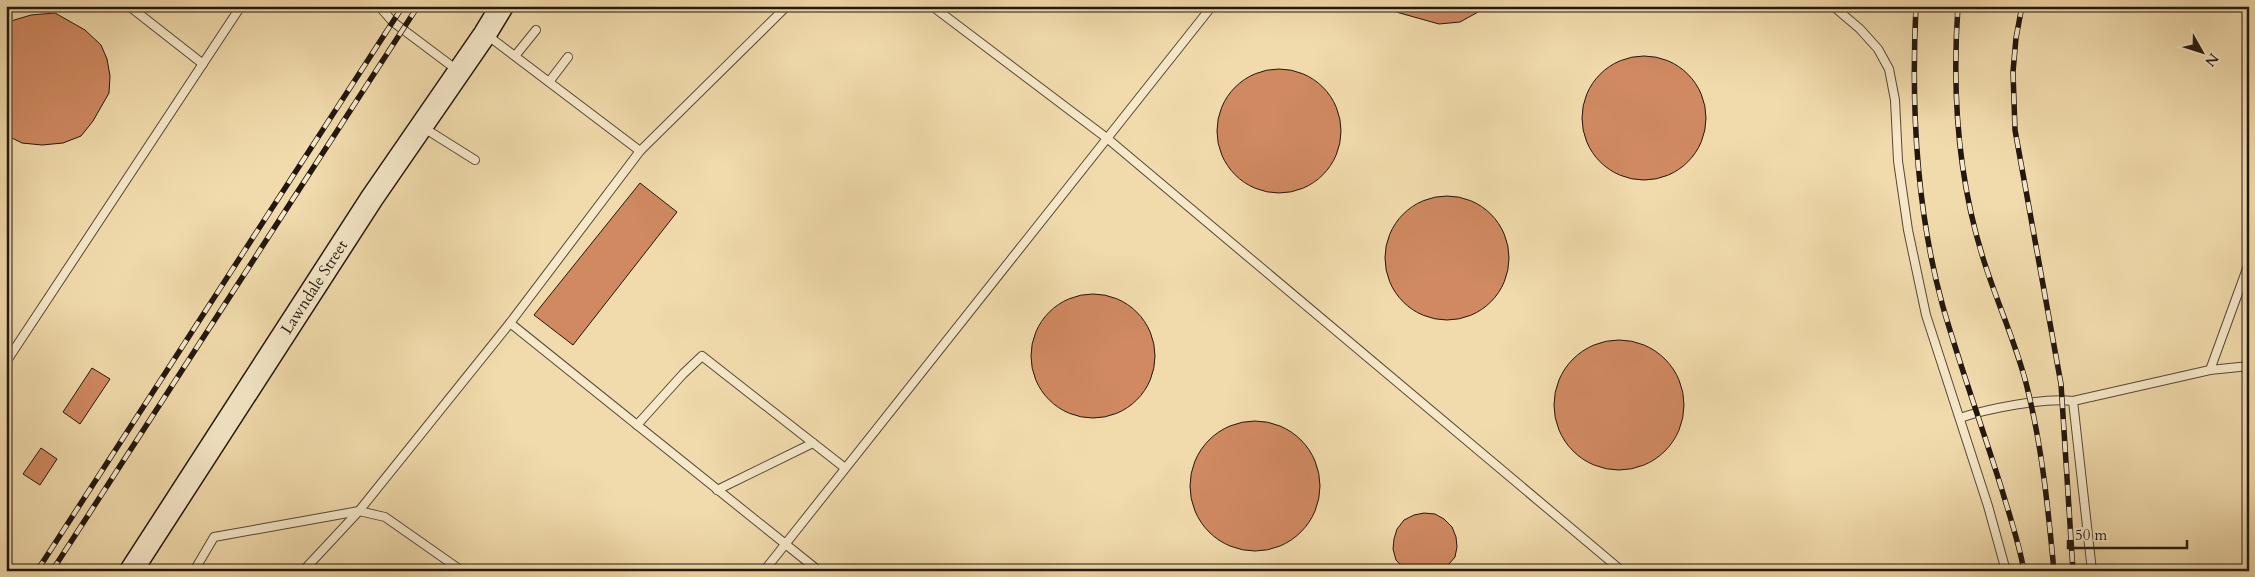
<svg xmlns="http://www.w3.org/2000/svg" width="2255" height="577" font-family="Cardo,serif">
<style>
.building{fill:#d08961;stroke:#22170f}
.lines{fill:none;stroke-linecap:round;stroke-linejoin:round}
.service-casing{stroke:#564836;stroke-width:10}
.secondary-casing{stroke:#22170f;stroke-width:25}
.service{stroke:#f6e8c9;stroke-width:8}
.secondary{stroke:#f6e8c9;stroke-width:22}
.rail-casing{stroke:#22170f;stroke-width:5.5}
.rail{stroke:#f6e8c9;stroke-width:4;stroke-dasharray:11;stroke-linecap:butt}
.labels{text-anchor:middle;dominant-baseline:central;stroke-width:5;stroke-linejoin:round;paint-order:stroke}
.street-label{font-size:16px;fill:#22170f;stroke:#f6e8c9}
</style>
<rect width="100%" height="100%" fill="#f1dbac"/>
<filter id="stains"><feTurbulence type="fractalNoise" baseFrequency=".004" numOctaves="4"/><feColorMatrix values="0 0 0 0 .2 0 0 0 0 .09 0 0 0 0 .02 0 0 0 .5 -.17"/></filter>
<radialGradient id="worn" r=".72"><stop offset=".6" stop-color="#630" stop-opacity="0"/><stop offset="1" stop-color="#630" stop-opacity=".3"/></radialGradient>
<g class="building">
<path d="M1390,6H1489L1460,22L1439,24L1389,10Z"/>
<path d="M55,13L85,30L101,45L107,59L110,76L109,93L93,121L81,136L63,143L42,145L22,143L6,135V25L11,21L31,15Z"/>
<circle cx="1644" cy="118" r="62"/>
<circle cx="1279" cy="131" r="62"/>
<path d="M640,183L677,212L573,345L534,315Z"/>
<circle cx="1447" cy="258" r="62"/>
<circle cx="1093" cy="356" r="62"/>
<circle cx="1619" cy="405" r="65"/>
<path d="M92,368L110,379L80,424L63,412Z"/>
<circle cx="1255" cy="486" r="65"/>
<path d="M41,448L57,459L40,485L23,474Z"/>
<path d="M1424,513L1435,514L1444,519L1452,527L1456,537L1457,547L1455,557L1443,571H1406L1396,560L1393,549L1394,539L1397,529L1404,520L1414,515Z"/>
</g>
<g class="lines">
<g class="service-casing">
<g id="service">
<path d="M129,6L203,64"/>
<path d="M379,6L393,22L457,70"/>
<path d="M932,6L1108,139L1622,571"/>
<path d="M1833,6L1860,29L1878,49L1889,69L1895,100L1898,161L1908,230L1926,315L1988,506L2006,571"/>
<path d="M487,35L640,151"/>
<path d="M515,56L536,30"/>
<path d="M549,82L568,57"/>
<path d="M424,128L475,160"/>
<path d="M510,323L819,571"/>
<path d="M6,362L241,6"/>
<path d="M2210,370L2249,263"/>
<path d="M1960,418C1986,409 2046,397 2073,401"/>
<path d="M637,425L683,374L702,356L845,468"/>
<path d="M717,490L813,443"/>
<path d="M194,571L214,537L359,511L385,517L462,571"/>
<path d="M303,571L359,511L510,323L640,151L787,6"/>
<path d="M764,571L1212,6"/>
<path d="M2092,571L2073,401L2210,370L2249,366"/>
</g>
</g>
<g class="secondary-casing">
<g id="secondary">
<path id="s1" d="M131,571L372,198L485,34L502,6"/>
</g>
</g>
<use href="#service" class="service"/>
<use href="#secondary" class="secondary"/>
<g class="rail-casing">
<g id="rail">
<path d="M1916,6C1911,106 1916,210 1943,307C1961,369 1983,429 2002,490C2010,517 2019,543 2024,571"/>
<path d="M1958,6C1952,90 1958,178 1983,258C1996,300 2015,341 2026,383C2042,445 2048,508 2054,571"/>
<path d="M2022,6L2016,38L2013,72L2015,130L2061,384L2073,571"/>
<path d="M37,571L403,6"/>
<path d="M52,571L418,6"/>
</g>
</g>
<use href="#rail" class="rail"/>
</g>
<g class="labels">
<g class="street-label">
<text stroke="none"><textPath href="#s1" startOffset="338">Lawndale Street</textPath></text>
</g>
</g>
<rect width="2255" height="577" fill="none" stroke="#f1dbac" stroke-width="25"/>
<rect x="8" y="8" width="2240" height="562" fill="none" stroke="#22170f" stroke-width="2.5"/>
<rect x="12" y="12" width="2230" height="552" fill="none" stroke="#22170f"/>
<g transform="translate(2202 52) rotate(129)" stroke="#f6e8c9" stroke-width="4" paint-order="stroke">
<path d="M0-4L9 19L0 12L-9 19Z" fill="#22170f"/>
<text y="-8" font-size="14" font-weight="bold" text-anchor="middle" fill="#22170f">N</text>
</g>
<path d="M2068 540v8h119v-8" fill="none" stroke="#22170f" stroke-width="2.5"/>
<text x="2075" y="540" font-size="15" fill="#22170f" stroke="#f6e8c9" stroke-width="4" paint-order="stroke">50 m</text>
<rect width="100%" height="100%" filter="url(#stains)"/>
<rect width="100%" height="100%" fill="url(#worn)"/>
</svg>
